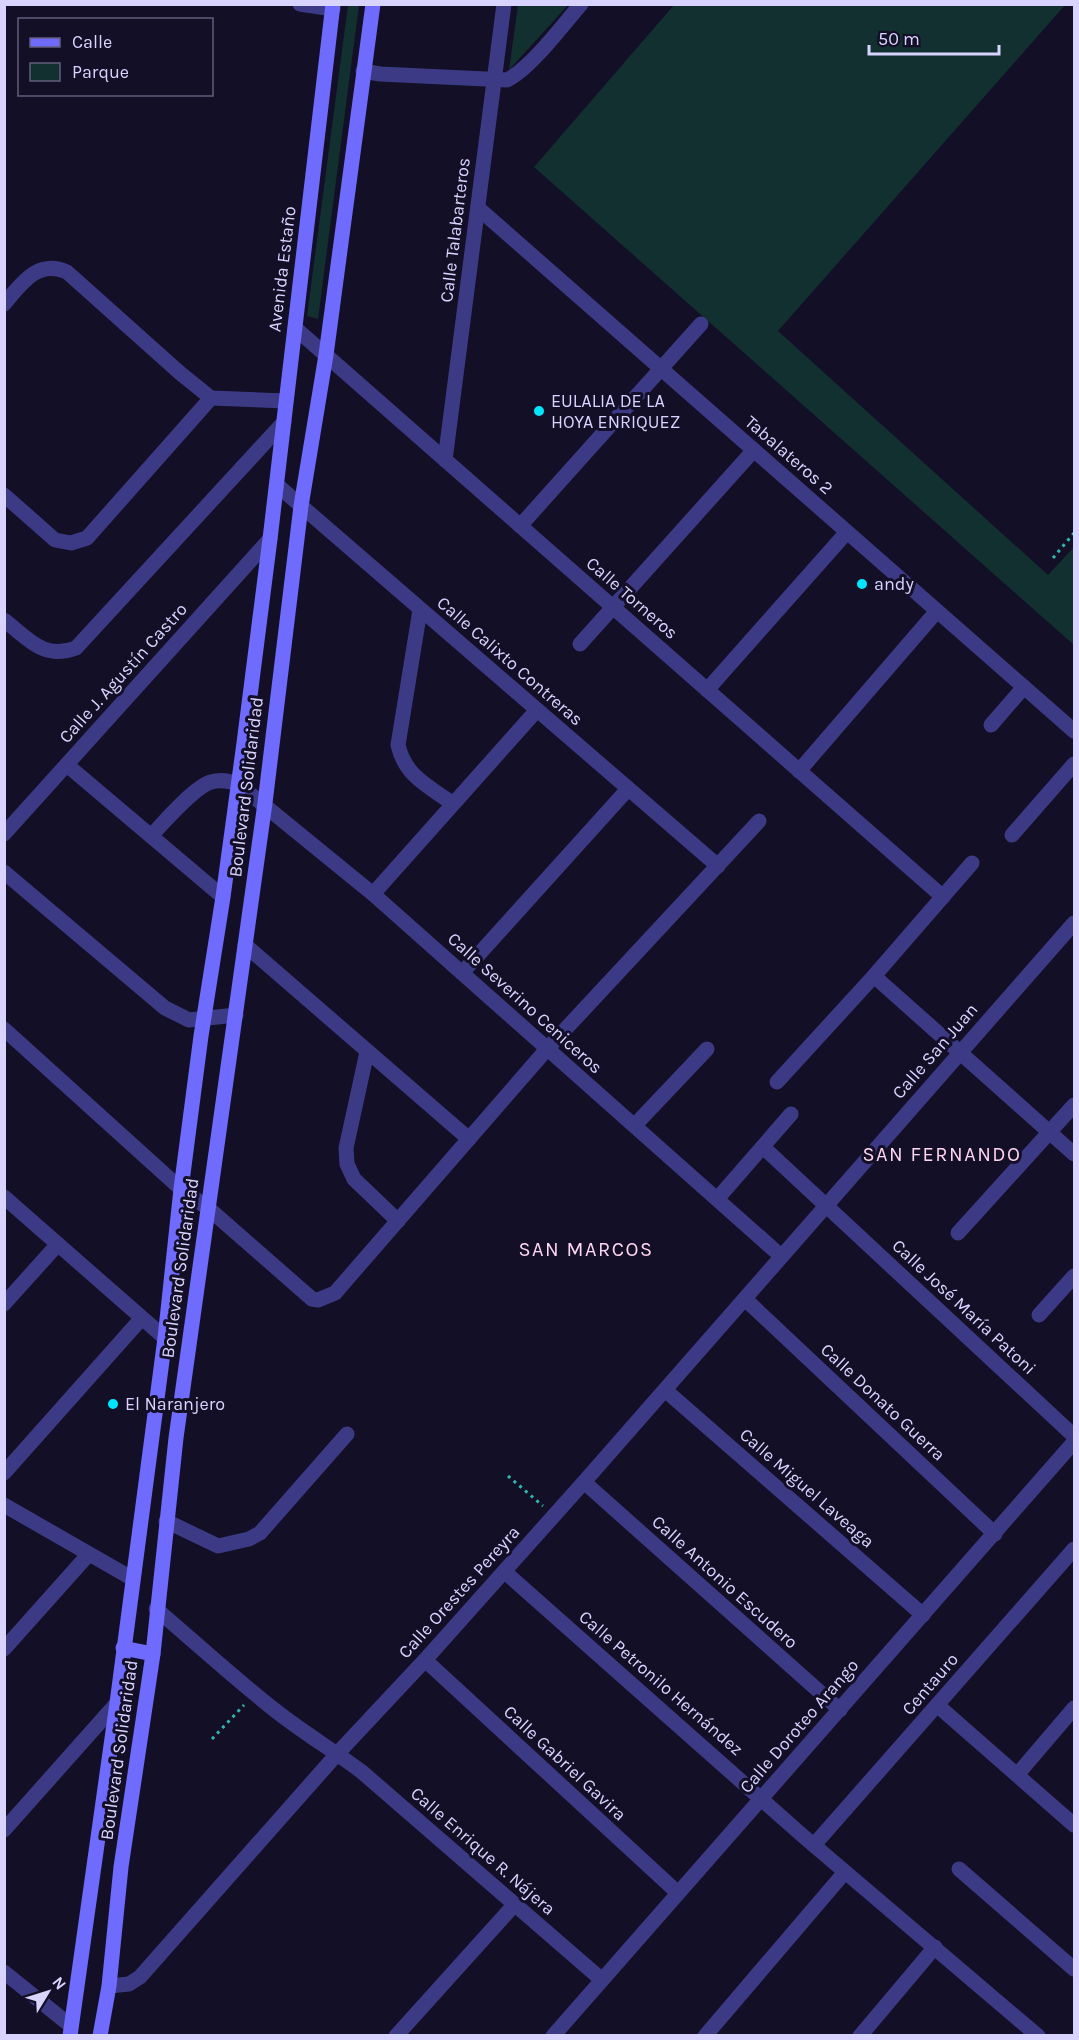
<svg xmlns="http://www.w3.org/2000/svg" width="1079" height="2040" font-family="Karla,sans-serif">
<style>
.green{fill:#12302f}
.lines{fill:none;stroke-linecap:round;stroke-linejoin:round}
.path{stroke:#2fb8b0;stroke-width:3;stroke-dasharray:3 4.5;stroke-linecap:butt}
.street{stroke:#3d3a85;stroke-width:15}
.secondary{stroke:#6f6bff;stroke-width:15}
.poi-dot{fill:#00e5ff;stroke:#130f26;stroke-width:2}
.labels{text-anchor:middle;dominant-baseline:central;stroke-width:6;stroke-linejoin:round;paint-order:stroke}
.street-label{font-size:18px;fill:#d9d4ff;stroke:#130f26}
.poi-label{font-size:18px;fill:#d9d4ff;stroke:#130f26;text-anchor:start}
.neighbourhood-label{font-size:20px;letter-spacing:1.5px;fill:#ffd6f0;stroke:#130f26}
</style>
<rect width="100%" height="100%" fill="#130f26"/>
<g class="green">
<path d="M348,5H359L318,319L307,316Z"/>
<path d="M518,5H568L509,70Z"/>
<path d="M674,5H1065L778,331L1048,575L1074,547V645L534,167Z"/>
</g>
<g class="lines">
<g class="path">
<path d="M1053,558L1074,533"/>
<path d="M508,1476L543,1506"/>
<path d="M212,1739L244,1705"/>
</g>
<g class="street">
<path d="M300,4L333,9"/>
<path d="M363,71L380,74L507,80C530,69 563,25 581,4"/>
<path d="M478,208L1074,731"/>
<path d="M4,304C22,283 38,259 67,272L180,373L211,398L286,401"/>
<path d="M295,328L943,897"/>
<path d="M445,460L504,4"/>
<path d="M277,485L718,866"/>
<path d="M4,495L55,540L71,543L87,538L211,398"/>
<path d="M520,526L701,324"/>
<path d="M420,610L398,745C405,776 428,786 452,803"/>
<path d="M4,620C29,639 43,660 76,648L284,422"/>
<path d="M580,644L754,450"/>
<path d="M707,690L847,532"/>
<path d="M991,725L1024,687"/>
<path d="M67,765L223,897"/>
<path d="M799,771L937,611"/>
<path d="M4,834L270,539"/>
<path d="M1012,835L1074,764"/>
<path d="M151,836C164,822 194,787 211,782C221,779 229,781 238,784L373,894L781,1256"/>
<path d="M4,872L165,1008L189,1020L236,1015"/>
<path d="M373,894L537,710"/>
<path d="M245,945L469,1139"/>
<path d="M462,973L628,789"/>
<path d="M874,976L1074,1154"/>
<path d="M4,1029L181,1189L208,1208L312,1299L318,1300L335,1293L547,1049L759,821"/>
<path d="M367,1052L346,1148L347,1164L354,1179L398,1221"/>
<path d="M777,1082L874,976L972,863"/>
<path d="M635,1125L707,1049"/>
<path d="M763,1147L1074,1436"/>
<path d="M4,1197L165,1338"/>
<path d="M718,1198L791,1114"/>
<path d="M958,1233L1074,1105"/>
<path d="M745,1299L995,1534"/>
<path d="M4,1304L58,1244"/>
<path d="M1039,1315L1074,1276"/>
<path d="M665,1390L923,1615"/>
<path d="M4,1473L141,1319"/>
<path d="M584,1482L840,1710"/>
<path d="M4,1505L133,1579"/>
<path d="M166,1521L218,1546L249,1539L260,1533L347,1434"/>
<path d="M505,1572L803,1836L1038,2036"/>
<path d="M156,1609C196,1643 235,1679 276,1711C304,1733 334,1751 362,1772L602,1980"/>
<path d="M4,1649L88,1555"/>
<path d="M425,1660L678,1893"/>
<path d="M937,1705L1074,1825"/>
<path d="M1017,1775L1074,1708"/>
<path d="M4,1830L117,1703"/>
<path d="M814,1845L1074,1549"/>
<path d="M959,1869L1074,1969"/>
<path d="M4,1972L71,2026"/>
<path d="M109,1986L129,1984L140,1977L337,1754L425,1660L584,1482L1074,923"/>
<path d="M396,2036L515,1904"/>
<path d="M553,2036L1074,1442"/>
<path d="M705,2036L845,1872"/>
<path d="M860,2036L935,1947"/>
</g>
<g class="secondary">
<path d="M123,1648L153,1654"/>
<path d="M70,2036L117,1703L165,1338L181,1189L201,1036L223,897L244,743L270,539L333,4"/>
<path d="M100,2036L109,1986L121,1867L153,1654L176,1438L265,803L301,506L326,355L373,4"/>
</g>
</g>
<g class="poi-dot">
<circle cx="539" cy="411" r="6"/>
<circle cx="862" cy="584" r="6"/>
<circle cx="113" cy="1404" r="6"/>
</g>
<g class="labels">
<g class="street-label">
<text transform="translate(455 230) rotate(-83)">Calle Talabarteros</text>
<text transform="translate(282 269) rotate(-83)">Avenida Estaño</text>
<text transform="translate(789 455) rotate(41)">Tabalateros 2</text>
<text transform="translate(632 598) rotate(41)">Calle Torneros</text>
<text transform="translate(510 661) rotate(41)">Calle Calixto Contreras</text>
<text transform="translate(123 673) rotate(-48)">Calle J. Agustín Castro</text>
<text transform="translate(246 787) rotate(-83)">Boulevard Solidaridad</text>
<text transform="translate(525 1003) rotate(42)">Calle Severino Ceniceros</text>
<text transform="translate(935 1051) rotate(-49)">Calle San Juan</text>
<text transform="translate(180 1268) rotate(-82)">Boulevard Solidaridad</text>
<text transform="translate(964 1307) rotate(43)">Calle José María Patoni</text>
<text transform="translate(883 1402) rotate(43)">Calle Donato Guerra</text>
<text transform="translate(807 1488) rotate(41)">Calle Miguel Laveaga</text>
<text transform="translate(725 1582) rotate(42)">Calle Antonio Escudero</text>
<text transform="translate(459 1592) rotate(-48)">Calle Orestes Pereyra</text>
<text transform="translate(661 1683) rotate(41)">Calle Petronilo Hernández</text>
<text transform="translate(930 1684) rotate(-49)">Centauro</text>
<text transform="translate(799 1726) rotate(-49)">Calle Doroteo Arango</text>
<text transform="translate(119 1750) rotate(-82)">Boulevard Solidaridad</text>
<text transform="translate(565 1763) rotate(43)">Calle Gabriel Gavira</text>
<text transform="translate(483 1851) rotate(41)">Calle Enrique R. Nájera</text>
</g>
<g class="poi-label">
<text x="551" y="401">EULALIA DE LA<tspan x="551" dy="21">HOYA ENRIQUEZ</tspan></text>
<text x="874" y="584">andy</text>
<text x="125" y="1404">El Naranjero</text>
</g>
<g class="neighbourhood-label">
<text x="942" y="1154">SAN FERNANDO</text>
<text x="586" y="1249">SAN MARCOS</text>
</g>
</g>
<rect width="1079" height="2040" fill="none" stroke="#d9d4ff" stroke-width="12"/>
<rect x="18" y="18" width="195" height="78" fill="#130f26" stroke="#625e7d" stroke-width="1.5"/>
<rect x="30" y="38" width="30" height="9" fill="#6f6bff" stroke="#625e7d" stroke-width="1.5"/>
<text x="72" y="48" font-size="18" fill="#d9d4ff">Calle</text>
<rect x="30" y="63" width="30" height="18" fill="#12302f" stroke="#625e7d" stroke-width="1.5"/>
<text x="72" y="78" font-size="18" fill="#d9d4ff">Parque</text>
<g transform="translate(48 1992) rotate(52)" stroke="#130f26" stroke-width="4.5" paint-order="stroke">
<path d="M0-4.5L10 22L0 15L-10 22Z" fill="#d9d4ff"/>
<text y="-9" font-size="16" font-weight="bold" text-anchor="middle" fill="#d9d4ff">N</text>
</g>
<path d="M869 45v9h130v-9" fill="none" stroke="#d9d4ff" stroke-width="3"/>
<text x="878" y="45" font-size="18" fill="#d9d4ff" stroke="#130f26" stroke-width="4.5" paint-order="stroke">50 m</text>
</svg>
